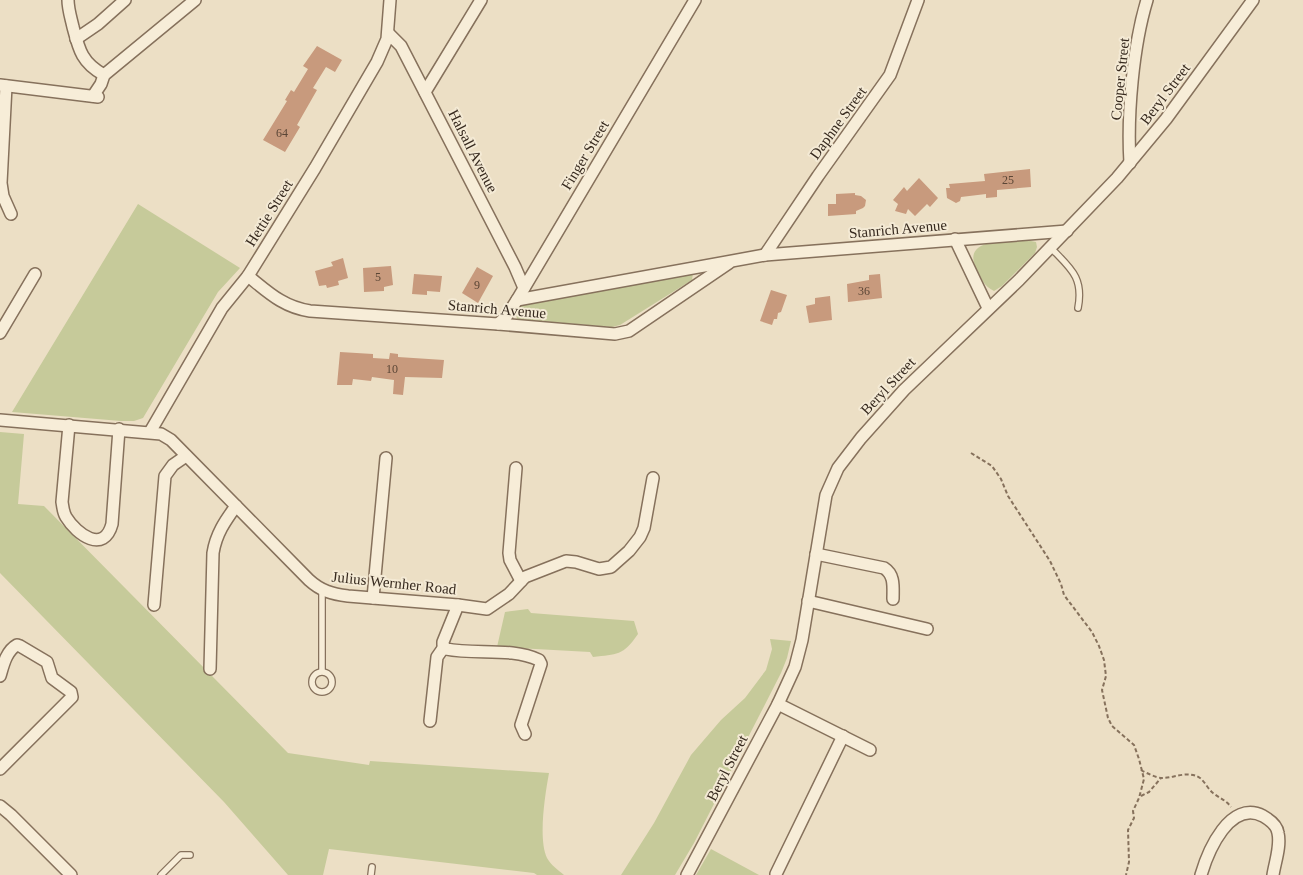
<svg xmlns="http://www.w3.org/2000/svg" width="1303" height="875" font-family="Georgia,serif">
<style>
.green{fill:#c6ca9a}
.building{fill:#c89a7d}
.lines{fill:none;stroke-linecap:round;stroke-linejoin:round}
.service-casing{stroke:#86715c;stroke-width:8}
.minor-casing{stroke:#86715c;stroke-width:14}
.path{stroke:#86715c;stroke-width:2;stroke-dasharray:4 2.5;stroke-linecap:butt}
.service{stroke:#f7edd8;stroke-width:5.5}
.minor{stroke:#f7edd8;stroke-width:11}
.labels{text-anchor:middle;dominant-baseline:central;stroke-width:4;stroke-linejoin:round;paint-order:stroke}
.number-label{font-size:12px;fill:#5b4636}
.street-label{font-size:15px;fill:#372a1f;stroke:#f4ead5}
</style>
<rect width="100%" height="100%" fill="#ecdfc5"/>
<g class="green">
<path d="M138,204L240,268L218,292L143,418L134,421H121L12,412Z"/>
<path d="M1026,240L1036,242L1037,247L1035,253L1002,286L994,291C984,286 982,280 977,270C960,238 1006,241 1026,240Z"/>
<path d="M693,273L692,280L620,325L612,327L517,319L516,312L521,306L531,302Z"/>
<path d="M0,432L24,434L18,504L44,506L288,753L369,765L370,761L549,773C545,795 538,839 547,858C551,865 558,870 564,875H537L534,873L329,849L323,875H288L224,802L0,573Z"/>
<path d="M528,609L531,613L634,621L638,634C623,656 617,654 593,657L590,652L497,647L505,612Z"/>
<path d="M770,639L791,641L787,658L781,673L694,843L675,875H621L654,823L691,755L721,720L745,698L766,670L772,649Z"/>
<path d="M711,849L759,875H696Z"/>
</g>
<g class="building">
<path d="M317,46L342,60L335,72L326,67L313,88L317,90L297,125L300,127L285,152L263,140L287,101L285,100L291,90L294,92L308,69L303,66Z"/>
<path d="M1030,169L1031,187L997,190V197L986,198V194L961,197L960,201L956,203L947,198L946,188H950L949,184L985,181L984,174Z"/>
<path d="M919,178L938,198L930,207L927,204L915,216L908,209L906,214L895,211L898,204L893,200L904,187L907,191Z"/>
<path d="M855,193V195L861,196L866,200L865,206L863,208L856,211V214L828,216V204H836V194Z"/>
<path d="M343,258L348,278L338,281L339,285L327,288L326,285L319,286L315,271L333,266L331,262Z"/>
<path d="M391,266L393,285L384,287V291L364,292L363,268Z"/>
<path d="M477,267L493,276L478,303L462,293Z"/>
<path d="M414,274L442,276L440,292L427,291V295L412,294Z"/>
<path d="M880,274L882,298L848,302L847,284L869,280V275Z"/>
<path d="M771,290L787,295L781,312L778,313L777,319H774L772,325L760,321Z"/>
<path d="M830,296L832,320L809,323L806,306L815,304V298Z"/>
<path d="M340,352L373,354V358L389,359L390,353L398,354V357L444,360L442,378L405,377L403,395L393,394L394,380L372,377L371,381L353,379L352,385H337Z"/>
</g>
<g class="lines">
<g class="service-casing">
<g id="service">
<path d="M1051,248C1070,268 1084,277 1078,308"/>
<path d="M322,671V590"/>
<circle cx="322" cy="682" r="10"/>
<path d="M161,875L181,855H190"/>
<path d="M371,875L372,867"/>
</g>
</g>
<g class="minor-casing">
<g id="minor">
<path d="M68,0C68,9 71,18 73,27C79,50 82,63 104,75"/>
<path d="M388,33L401,46L515,267L524,288"/>
<path d="M76,39L98,24L125,0"/>
<path d="M0,85L98,97"/>
<path d="M6,86L1,183L3,196L11,214"/>
<path d="M425,92L481,0"/>
<path d="M93,96L101,84L104,75L195,0"/>
<path d="M1130,163C1127,115 1133,46 1147,0"/>
<path d="M955,239L988,308"/>
<path d="M765,255L818,176L890,75L918,0"/>
<path d="M248,276C268,292 283,307 310,311L498,324L615,334L629,331L729,263"/>
<path d="M517,300L765,255L1067,231"/>
<path d="M498,324L506,317L517,300L695,0"/>
<path d="M0,333L35,274"/>
<path d="M0,420L161,434L171,440L309,580C321,591 332,594 348,596L458,605L487,609L509,594L525,577L566,561L576,562L599,569L611,567L629,551L640,537L644,528L653,478"/>
<path d="M69,425L62,502C63,507 63,512 66,517C77,535 104,554 112,524L119,429"/>
<path d="M150,432L222,308L248,276L315,168L377,62L387,39L390,0"/>
<path d="M516,468L509,553L510,560L521,581"/>
<path d="M816,554L884,568C895,575 893,587 893,599"/>
<path d="M373,598L386,458"/>
<path d="M808,601L927,629"/>
<path d="M154,605L165,476L173,465L186,456"/>
<path d="M458,605L443,642V645L446,649C476,655 511,647 539,660L541,664L521,725L525,734"/>
<path d="M210,669L213,553C216,534 225,521 236,506"/>
<path d="M0,676C3,666 6,651 17,645L20,646L47,662L52,678L71,692L72,697L0,769"/>
<path d="M778,704L870,750"/>
<path d="M430,721L437,657L444,647"/>
<path d="M0,806L11,815L71,875"/>
<path d="M776,874L843,736"/>
<path d="M687,875L778,704L795,667L802,640L826,495L838,468L861,438L904,390L1019,280L1117,178L1166,119L1253,0"/>
<path d="M1201,875C1208,851 1230,799 1263,816C1270,820 1277,825 1278,833C1281,846 1275,862 1273,875"/>
</g>
</g>
<g class="path">
<path d="M971,453L992,466L1001,479L1008,496L1050,561L1061,584L1064,595L1092,632L1099,646L1104,660L1106,676L1102,690L1108,718L1112,726L1134,745L1139,759L1144,779L1139,798L1133,811L1134,818L1128,830L1129,862L1126,875"/>
<path d="M1141,770C1146,773 1157,778 1162,778C1175,778 1188,770 1200,778C1205,782 1208,789 1213,793C1219,798 1226,800 1231,807"/>
<path d="M1141,796L1149,792L1161,778"/>
</g>
<use href="#service" class="service"/>
<use href="#minor" class="minor"/>
</g>
<g class="labels">
<g class="number-label">
<text x="282" y="133">64</text>
<text x="1008" y="180">25</text>
<text x="378" y="277">5</text>
<text x="477" y="285">9</text>
<text x="864" y="291">36</text>
<text x="392" y="369">10</text>
</g>
<g class="street-label">
<text transform="translate(1120 79) rotate(-84)">Cooper Street</text>
<text transform="translate(1165 94) rotate(-53)">Beryl Street</text>
<text transform="translate(838 123) rotate(-54)">Daphne Street</text>
<text transform="translate(473 151) rotate(63)">Halsall Avenue</text>
<text transform="translate(585 155) rotate(-59)">Finger Street</text>
<text transform="translate(269 213) rotate(-58)">Hettie Street</text>
<text transform="translate(898 229) rotate(-5)">Stanrich Avenue</text>
<text transform="translate(497 309) rotate(5)">Stanrich Avenue</text>
<text transform="translate(888 386) rotate(-47)">Beryl Street</text>
<text transform="translate(394 583) rotate(6)">Julius Wernher Road</text>
<text transform="translate(727 768) rotate(-63)">Beryl Street</text>
</g>
</g>
</svg>
